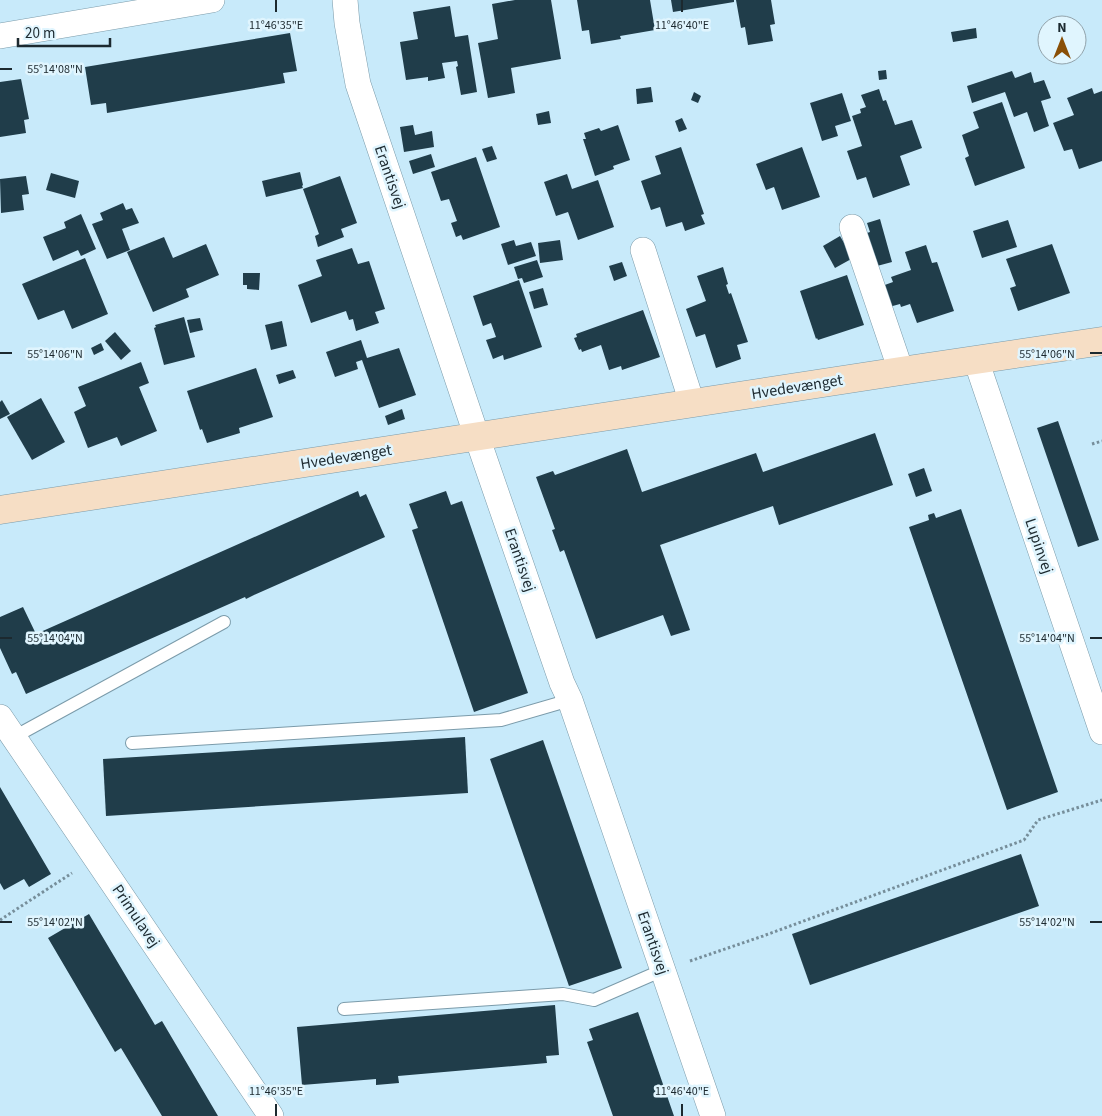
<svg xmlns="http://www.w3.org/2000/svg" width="1102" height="1116" font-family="'Source Sans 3',sans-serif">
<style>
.building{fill:#203d4a}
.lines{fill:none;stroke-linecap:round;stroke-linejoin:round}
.lane-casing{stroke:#7b9baa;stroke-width:14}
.street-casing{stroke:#7b9baa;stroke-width:26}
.secondary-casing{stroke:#7b9baa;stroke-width:29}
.path{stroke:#768e9a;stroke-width:3;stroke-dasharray:2.5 2.5;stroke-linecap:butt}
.lane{stroke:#fff;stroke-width:12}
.street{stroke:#fff;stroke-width:25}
.secondary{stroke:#f6dec5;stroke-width:28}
.ticks{fill:none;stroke:#1c292f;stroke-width:2}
.labels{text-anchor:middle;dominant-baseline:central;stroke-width:5;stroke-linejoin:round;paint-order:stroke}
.street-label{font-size:16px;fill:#1c292f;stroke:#e0f5fe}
.ticks-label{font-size:12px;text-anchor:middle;fill:#1c292f;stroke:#e0f5fe;stroke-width:5;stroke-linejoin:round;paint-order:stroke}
</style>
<rect width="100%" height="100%" fill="#c8eafa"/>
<g class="building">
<path d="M515,0H551L561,59L511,68L515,93L488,98L478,43L498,39L492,4Z"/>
<path d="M577,0H650L655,30L620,36L621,39L591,44L589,30L582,31Z"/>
<path d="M671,0H734V2L673,12Z"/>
<path d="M736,0H771L775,24L770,25L773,41L748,45L745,27L741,28Z"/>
<path d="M450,6L455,37L468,35L477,92L461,95L456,67L458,66L457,61L442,63L445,78L428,81V77L406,80L400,42L418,39L413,12Z"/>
<path d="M976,28L977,38L953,42L951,32Z"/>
<path d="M290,33L297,71L283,73L285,83L107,113L106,103L91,105L85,67Z"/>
<path d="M886,70L887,79L879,80L878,71Z"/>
<path d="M1012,71L1015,78L1031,72L1034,83L1044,80L1051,98L1041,101L1049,126L1034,132L1027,112L1014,117L1005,92L972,103L967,86Z"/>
<path d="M21,79L29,119L24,120L26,133L0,137V82Z"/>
<path d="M651,87L653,102L637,104L636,89Z"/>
<path d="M1092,88L1094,94L1102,91V161L1079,169L1072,149L1064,151L1053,123L1074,115L1067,98Z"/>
<path d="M879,89L883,101L886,100L895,125L912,120L922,148L900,156L910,185L873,198L866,177L857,180L847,151L862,146L852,116L861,113L860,109L866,107L861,95Z"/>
<path d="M694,92L701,96L698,103L691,100Z"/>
<path d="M842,93L851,121L835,126L838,136L822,141L810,103Z"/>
<path d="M1002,102L1025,168L975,186L965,158L969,156L962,135L979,128L973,112Z"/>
<path d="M549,111L551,123L538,125L536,114Z"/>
<path d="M682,118L687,129L679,132L675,121Z"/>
<path d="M413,125L415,135L432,131L434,147L404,152L400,127Z"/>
<path d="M618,125L630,160L613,166L614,169L595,176L583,139H586L584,133L599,128L601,131Z"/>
<path d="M492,146L497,159L487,162L482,149Z"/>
<path d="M681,147L704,214L701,215L705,224L685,231L682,222L666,227L660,207L651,210L641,181L661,174L655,156Z"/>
<path d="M802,147L820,197L782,210L774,187L766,190L756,164Z"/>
<path d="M431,154L435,167L413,174L409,161Z"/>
<path d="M476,157L500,227L463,240L461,235L456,237L451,223L457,221L449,199L441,201L431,172Z"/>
<path d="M300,172L303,185L302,186L303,188L266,197L262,181Z"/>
<path d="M51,173L79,181L75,198L46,190Z"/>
<path d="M567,174L572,189L598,180L614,227L578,240L568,212L556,216L544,182Z"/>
<path d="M26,176L29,194L22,195L24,210L1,213L0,179Z"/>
<path d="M340,176L357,223L341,229L344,237L318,247L315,236L319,234L303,189Z"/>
<path d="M123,203L126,210L132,208L139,223L122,229L130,250L107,259L92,224L103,220L100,213Z"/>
<path d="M81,214L96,249L81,256L78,250L53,261L43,237L66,228L64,222Z"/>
<path d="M880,219L892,262L877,266L867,233L870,232L867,223Z"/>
<path d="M1008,220L1017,247L982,258L973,231Z"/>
<path d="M840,236L853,258L835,268L823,246Z"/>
<path d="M164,237L173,258L206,244L219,275L186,289L189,297L153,312L127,252Z"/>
<path d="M514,240L516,246L531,242L536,256L508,265L501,244Z"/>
<path d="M560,240L563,260L540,263L538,243Z"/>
<path d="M1052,244L1070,293L1018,311L1010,288L1016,286L1006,259Z"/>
<path d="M926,245L932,263L937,262L954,311L917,323L910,304L901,307L900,304L889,307L882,286L893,282L891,277L911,270L905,252Z"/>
<path d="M352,248L358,264L369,261L385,309L375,312L379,323L356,331L353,319L349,320L346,311L311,323L298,285L322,276L316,260Z"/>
<path d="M85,258L108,314L72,329L64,310L38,320L22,284Z"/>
<path d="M537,260L543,277L524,283L522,278L518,279L514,267Z"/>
<path d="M622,262L627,276L614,281L609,266Z"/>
<path d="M723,267L728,284L726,285L729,294L731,293L748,342L737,345L741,359L716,368L705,334L696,337L686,309L706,301L697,276Z"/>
<path d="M243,273H260L259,290L247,289V285H243Z"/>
<path d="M847,275L864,325L818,340L817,338L816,339L800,291Z"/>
<path d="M519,280L542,347L504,360L503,355L493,359L486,340L496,337L491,323L483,326L473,296Z"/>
<path d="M543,288L548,305L534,309L529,292Z"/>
<path d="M643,310L660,357L622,370L621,366L609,370L601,345L582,352L581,349L579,350L574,338L577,337L576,334Z"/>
<path d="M184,317L195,357L164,365L154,328L156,327L155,325Z"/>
<path d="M200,318L203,330L190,333L187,320Z"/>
<path d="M282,321L287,346L271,350L265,325Z"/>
<path d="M115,332L131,351L121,360L105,341Z"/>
<path d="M361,340L367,358L399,348L416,395L379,408L362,360L356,362L358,369L335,377L326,352Z"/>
<path d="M101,343L104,350L94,355L91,348Z"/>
<path d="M141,362L149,383L139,387L157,431L121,446L117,437L88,448L74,412L86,406L78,387Z"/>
<path d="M256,368L273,417L239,428L240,433L207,443L202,429L200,430L187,391Z"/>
<path d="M293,370L296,378L279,384L276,375Z"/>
<path d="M41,398L65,442L32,460L7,417Z"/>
<path d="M2,400L10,414L0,419V402Z"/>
<path d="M402,409L405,419L388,425L385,416Z"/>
<path d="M1058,421L1099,540L1078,547L1037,428Z"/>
<path d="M875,433L893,485L779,525L773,506L660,545L690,630L671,636L663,615L596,639L564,550L560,552L552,530L555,529L536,477L553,471L555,475L627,449L642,492L756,453L763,472Z"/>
<path d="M924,468L932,491L916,497L908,474Z"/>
<path d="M358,491L360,497L366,494L385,537L254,595L246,599L245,597L26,694L16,672L12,674L0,648V617L23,607L36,634Z"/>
<path d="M446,491L451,505L462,501L528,693L474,712L412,530L418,528L409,504Z"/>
<path d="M961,509L1058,792L1007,810L909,527L929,520L928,515L934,513L936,518Z"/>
<path d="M465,737L468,793L106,816L103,759Z"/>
<path d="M543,740L622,968L569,986L490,759Z"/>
<path d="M0,787L51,874L29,887L24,879L4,890L0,883Z"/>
<path d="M1021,854L1039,906L810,985L792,934Z"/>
<path d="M89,914L155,1025L162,1021L218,1116H162L121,1048L115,1052L48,938Z"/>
<path d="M555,1005L559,1055L546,1056L547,1063L398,1076L399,1083L376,1085V1079L302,1085L297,1027Z"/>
<path d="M638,1012L674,1116H613L587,1042L593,1040L589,1029Z"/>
</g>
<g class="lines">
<g class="lane-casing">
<g id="lane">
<path d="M14,737L224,622"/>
<path d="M132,743L501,720L570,700"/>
<path d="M344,1009L563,994L594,1000L663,970"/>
</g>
</g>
<g class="street-casing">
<g id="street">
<path d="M345,0L347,23L358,84L477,437L562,683L570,700L713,1116"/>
<path d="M0,36L212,0"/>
<path d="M852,227L901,371"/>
<path d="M643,250L692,403"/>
<path d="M976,360L1102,732"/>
<path d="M0,717L271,1116"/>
</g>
</g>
<g class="secondary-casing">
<path id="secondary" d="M0,510L901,371L1102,341"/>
</g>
<g class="path">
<path d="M1092,444L1102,441"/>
<path d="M0,920L72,873"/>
<path d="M690,961L763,936L1024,840L1038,820L1102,800"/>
</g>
<use href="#lane" class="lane"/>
<use href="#street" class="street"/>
<use href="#secondary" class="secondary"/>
</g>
<path class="ticks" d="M276,0V12M682,0V12M0,69H12M0,353H12M1090,353H1102M0,638H12M1090,638H1102M0,922H12M1090,922H1102M276,1104V1116M682,1104V1116"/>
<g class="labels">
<g class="street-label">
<text transform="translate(390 177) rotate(71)">Erantisvej</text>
<text transform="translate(797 387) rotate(-9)">Hvedevænget</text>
<text transform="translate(346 457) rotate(-9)">Hvedevænget</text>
<text transform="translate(1039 546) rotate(71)">Lupinvej</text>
<text transform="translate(520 560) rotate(71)">Erantisvej</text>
<text transform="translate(136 916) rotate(56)">Primulavej</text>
<text transform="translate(653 943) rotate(71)">Erantisvej</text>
</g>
</g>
<g class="ticks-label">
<text x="276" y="29">11°46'35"E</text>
<text x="682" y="29">11°46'40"E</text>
<text x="55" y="73">55°14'08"N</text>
<text x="55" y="358">55°14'06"N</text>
<text x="1047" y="358">55°14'06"N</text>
<text x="55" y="642">55°14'04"N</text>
<text x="1047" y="642">55°14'04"N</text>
<text x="55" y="926">55°14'02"N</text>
<text x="1047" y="926">55°14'02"N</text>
<text x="276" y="1095">11°46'35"E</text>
<text x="682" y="1095">11°46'40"E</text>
</g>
<g transform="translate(1062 40)"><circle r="24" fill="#e0f5fe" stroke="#92a3ab"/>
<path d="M0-4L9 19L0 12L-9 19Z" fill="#894f07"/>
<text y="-8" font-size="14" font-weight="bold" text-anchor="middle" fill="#1c292f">N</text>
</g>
<path d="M18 38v8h92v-8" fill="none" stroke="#1c292f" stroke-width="2.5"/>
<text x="25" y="38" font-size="15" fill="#1c292f" stroke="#e0f5fe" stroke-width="4" paint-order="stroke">20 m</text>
</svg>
